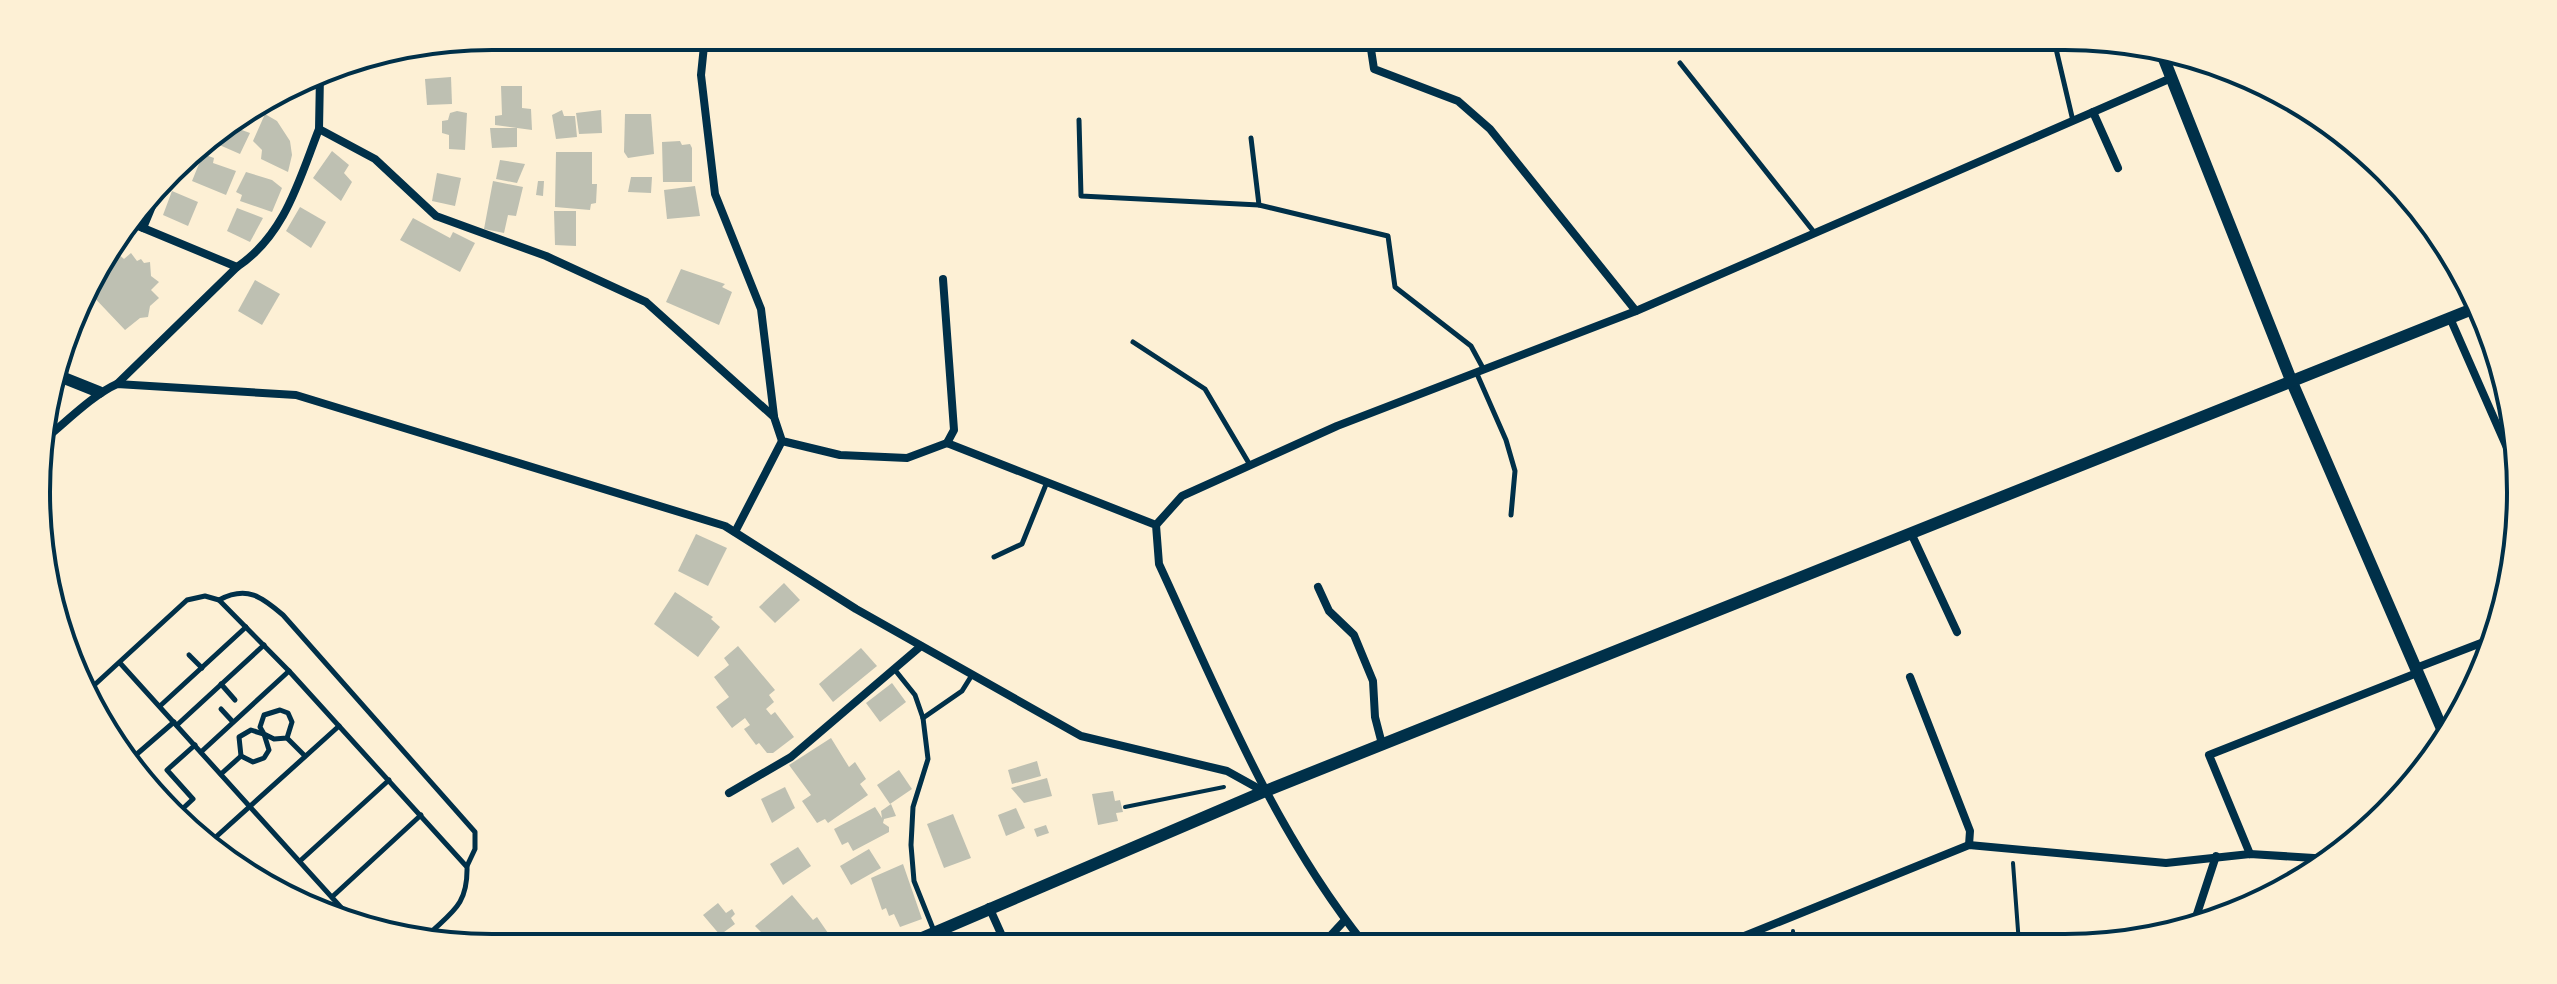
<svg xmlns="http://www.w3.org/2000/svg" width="2557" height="984" font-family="'Crimson Pro',serif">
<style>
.building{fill:#bec0b2}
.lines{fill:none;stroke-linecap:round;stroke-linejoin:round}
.path{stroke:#003049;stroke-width:4}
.service{stroke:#003049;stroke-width:5}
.minor{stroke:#003049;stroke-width:8}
.tertiary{stroke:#003049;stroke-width:12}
.rim{fill:none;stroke:#003049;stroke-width:4}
</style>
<rect width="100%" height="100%" fill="#fdf0d5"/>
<g class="building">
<path d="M451,77L452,104L427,105L425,79Z"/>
<path d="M501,86H522V108L531,109L532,130L495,125V116L502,115Z"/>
<path d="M562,110L564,116H575L577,137L556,139L552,115Z"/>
<path d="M601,110L602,133L579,134L576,113Z"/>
<path d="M457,111L467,113L465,150L449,149V135L442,133V121L448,120L450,113Z"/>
<path d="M265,114L277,121L290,141L292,155L288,172L261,159L262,150L253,141Z"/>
<path d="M625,114H651L654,154L628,158L624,152Z"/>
<path d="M236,123L239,129L250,133L240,154L208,140Z"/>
<path d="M490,128H517V147L492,148Z"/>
<path d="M680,141L682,145L690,144L692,148V182H663L662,142Z"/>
<path d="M332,151L349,165L344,173L352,182L341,201L313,178Z"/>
<path d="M556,152H592V184H597L596,203L591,204L590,210L555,207Z"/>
<path d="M203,154L214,158L213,163L236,171L226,195L192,181Z"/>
<path d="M500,160L525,164L517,183L496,179Z"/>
<path d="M246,172L272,180L282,188L272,212L240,201L242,195L236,192Z"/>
<path d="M437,173L461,178L455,206L432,201Z"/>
<path d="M631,177H652L651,193L628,192Z"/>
<path d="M493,181L523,187L516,216L508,215L504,233L484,229Z"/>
<path d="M538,181H544L543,196L536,195Z"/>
<path d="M695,186L700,216L667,219L664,190Z"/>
<path d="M172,191L198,202L188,226L163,215Z"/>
<path d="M300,207L326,222L311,248L286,231Z"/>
<path d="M237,208L263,218L250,242L227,231Z"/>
<path d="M554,211H576V246L555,245Z"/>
<path d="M413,218L450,238L453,232L475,243L460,272L400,240Z"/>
<path d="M116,252L124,259L131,253L137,261L141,259L144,263L150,262L151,276L159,282L151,290L159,298L150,306L148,317L140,318L125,330L88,291L97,264Z"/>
<path d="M681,269L725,284L722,287L732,292L719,325L666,302Z"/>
<path d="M255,280L280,294L262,325L238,311Z"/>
<path d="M51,399L58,402L45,437L40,432Z"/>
<path d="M696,534L727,548L708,586L678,571Z"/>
<path d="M784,583L800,600L775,623L759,607Z"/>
<path d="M675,592L713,617L711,619L720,627L698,657L654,624Z"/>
<path d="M738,646L775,690L769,695L774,702L766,709L771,715L775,712L794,737L773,753H767L759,743L756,745L744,729L750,725L745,718L732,728L716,707L729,697L714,677L729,665L724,658Z"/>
<path d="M861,648L877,666L833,702L819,684Z"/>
<path d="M892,683L906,702L880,722L866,703Z"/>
<path d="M831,738L849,767L855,762L866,779L860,784L868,795L828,823L825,819L817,823L802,801L811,795L789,765Z"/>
<path d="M1037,761L1041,776L1012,784L1008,770Z"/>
<path d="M899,770L912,789L890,804L877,785Z"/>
<path d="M1047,778L1052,796L1024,803L1011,788Z"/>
<path d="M785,787L795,808L772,823L761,799Z"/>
<path d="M1113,791L1115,801L1120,800L1123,812L1116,813L1118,821L1098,825L1092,794Z"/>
<path d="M891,804L896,816L884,819L883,823L889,827V832L853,851L848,842L842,845L834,829L875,807L882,818L881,811Z"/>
<path d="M1016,808L1025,828L1006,836L998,815Z"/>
<path d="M953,814L971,858L944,868L927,824Z"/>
<path d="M1046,825L1049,833L1037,837L1034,829Z"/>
<path d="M798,847L811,866L783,885L770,864Z"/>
<path d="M869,849L881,868L851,885L840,866Z"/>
<path d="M903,864L922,919L900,927L894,914L889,916L886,908L882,910L871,878Z"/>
<path d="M792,895L813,920L817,917L828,933L820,939L823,947H776L755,926Z"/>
<path d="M718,903L726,913L732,909L735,914L731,918L735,924L720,935L703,915Z"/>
<path d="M839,938L845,947H828V944Z"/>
</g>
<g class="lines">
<g class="path">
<path d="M1125,807L1224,787"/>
<path d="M2013,863L2019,944"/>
<path d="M1793,931L1794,945"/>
</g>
<g class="service">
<path d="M2053,36L2073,121"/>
<path d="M1680,63L1814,232"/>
<path d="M1079,120L1081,196L1259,205"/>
<path d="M1251,138L1259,205L1388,236L1395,287L1471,346L1484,370"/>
<path d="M1133,342L1205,389L1250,465"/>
<path d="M1477,374L1506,440L1515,471L1511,515"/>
<path d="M994,557L1022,544L1047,482"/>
<path d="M219,600C247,585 262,597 283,615L475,832V849L467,866"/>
<path d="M189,655L202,668"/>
<path d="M120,663L356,924"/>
<path d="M895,670L915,695L923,718L928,759L913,807L911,845L914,881L934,931"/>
<path d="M221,684L235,700"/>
<path d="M90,689L187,600L205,596L219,600L289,671L467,867C468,908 449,913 424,939"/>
<path d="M160,706L246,627"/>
<path d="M221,709L233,722"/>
<path d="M98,711L107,721L104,723"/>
<path d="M923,718L962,691L972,675"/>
<path d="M177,725L264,645"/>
<path d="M287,738L305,756"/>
<path d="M201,752L289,671"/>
<path d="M241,756L239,737L251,730L263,734"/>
<path d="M221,774L241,756L253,762L264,758L269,750L264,734L274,739L287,738L292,722L288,713L280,710L264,715L260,727L264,734"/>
<path d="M155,790L130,760L174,722"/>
<path d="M177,814L193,799L167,770L195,745"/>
<path d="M207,845L339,726"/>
<path d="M300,861L389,780"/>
<path d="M332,897L421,815"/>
</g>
<g class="minor">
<path d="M705,36L701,75L715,194L761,309L774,416"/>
<path d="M1369,36L1374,69L1458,101L1490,129L1636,311"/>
<path d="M2163,59L2183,52"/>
<path d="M320,75L319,129L375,159L436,216L546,256L646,302L774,417L782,441L840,455L907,458L947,443L1156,525L1159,564C1220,696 1274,832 1366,946"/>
<path d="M2093,112L2118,168"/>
<path d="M143,228L160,187"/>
<path d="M237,267C285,235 299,180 319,129"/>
<path d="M943,279L954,430L947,443"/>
<path d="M2450,318L2515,466"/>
<path d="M117,384L237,267L131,223"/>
<path d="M40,443C63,425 92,395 117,384L296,395L725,526L856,609L1081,736L1227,771L1263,791"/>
<path d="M1156,525L1182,496L1337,426L1636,311L2169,79"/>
<path d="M735,532L782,441"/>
<path d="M1911,533L1957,632"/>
<path d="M1318,587L1329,611L1354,635L1373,681L1375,717L1382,744"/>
<path d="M2416,668L2494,638"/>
<path d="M1910,677L1970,831L1969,845"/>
<path d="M729,793L791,757L921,646"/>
<path d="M2250,854L2209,755L2417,673"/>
<path d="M989,907L1007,947"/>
<path d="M2194,923L2216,856"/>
<path d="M588,943L591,948"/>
<path d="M1722,945L1969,845L2166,863L2250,854L2330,859"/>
<path d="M1321,946L1345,920"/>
</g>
<g class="tertiary">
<path d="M2160,49L2291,380L2446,738"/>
<path d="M59,376L99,392"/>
<path d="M901,947L1263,792L2475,308"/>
</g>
</g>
<path d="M0 0H2557V984H0ZM492 50H2065A442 442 0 0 1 2507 492V492A442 442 0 0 1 2065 934H492A442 442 0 0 1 50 492V492A442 442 0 0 1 492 50Z" fill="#fdf0d5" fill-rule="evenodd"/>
<path class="rim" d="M492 50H2065A442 442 0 0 1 2507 492V492A442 442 0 0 1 2065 934H492A442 442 0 0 1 50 492V492A442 442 0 0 1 492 50Z"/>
</svg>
